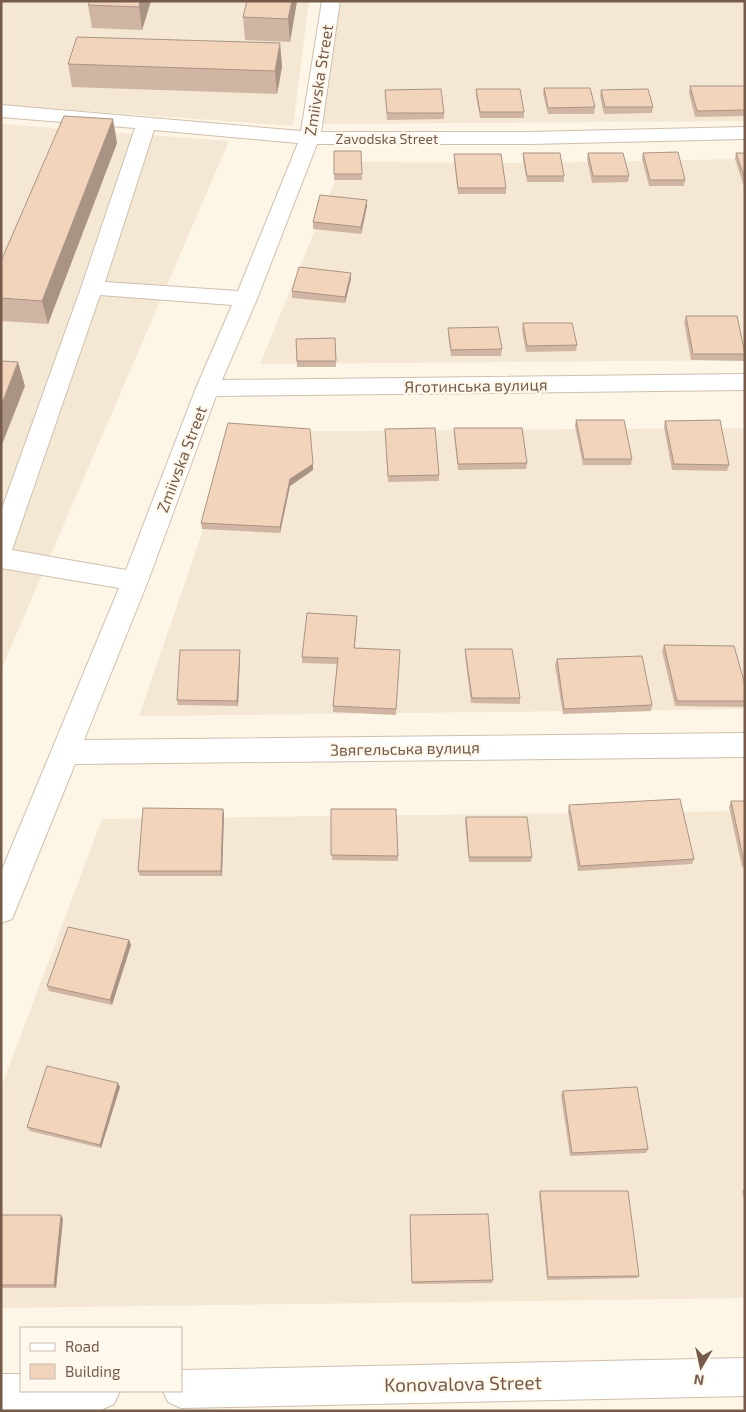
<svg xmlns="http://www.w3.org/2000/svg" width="746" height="1412" font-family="'Exo 2',sans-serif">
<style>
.residential{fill:#f4e7d3}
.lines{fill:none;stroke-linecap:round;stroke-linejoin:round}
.minor-casing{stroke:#d0bfae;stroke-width:2}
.minor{fill:#fff;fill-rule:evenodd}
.wall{fill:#d0b6a2}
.shaded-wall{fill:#a99484}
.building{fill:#f2d4bc;stroke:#a99484}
.labels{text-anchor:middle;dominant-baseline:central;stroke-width:4.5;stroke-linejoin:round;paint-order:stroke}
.far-street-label{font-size:14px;fill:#765b4a;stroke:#fff8ec}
.street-label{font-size:16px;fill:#765b4a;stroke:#fff8ec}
.near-street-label{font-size:19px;fill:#765b4a;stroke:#fff8ec}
</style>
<rect width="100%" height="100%" fill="#fdf5e5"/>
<g class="residential">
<path d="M1,1H309L293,126L1,105Z"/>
<path d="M331,1H745V121L314,124Z"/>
<path d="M1,124L229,141L1,670Z"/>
<path d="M745,159V360L260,364L343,162L534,163Z"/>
<path d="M745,428V709L139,716L237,432Z"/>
<path d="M745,811V1298L1,1308V1088L102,819Z"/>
</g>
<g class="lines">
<g class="minor-casing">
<g id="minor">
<path d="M322,1H340L321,132H530L745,127V139L530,144H317L257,299L222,380L745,374V390L216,396L148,581L84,740L745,733V757L75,764L12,919L1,923V872L119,588L1,568V511L81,288L135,128L1,117V105L301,131ZM154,130L298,143L238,291L105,282ZM100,295L232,305L196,388L126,570L12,550Z"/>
<path d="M745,1358V1396L181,1408L168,1402L163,1391H181V1370Z"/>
<path d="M1,1374H21V1391H120L114,1404L101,1410L1,1411Z"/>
</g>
</g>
<use href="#minor" class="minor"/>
</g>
<g class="wall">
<path d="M151,1L142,30L92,28L88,5Z"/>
<path d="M297,1L290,42L245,40L243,17Z"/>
<path d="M280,43L282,67L277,94L72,87L68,64Z"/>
<path d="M690,86H745V116L695,117L689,93Z"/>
<path d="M544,88L595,107L594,114H548L543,94Z"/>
<path d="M476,89L524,112V118H480L476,96Z"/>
<path d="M385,90L444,113V119L387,120Z"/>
<path d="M601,90L653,107L652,113L604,114L600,96Z"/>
<path d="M117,143L48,324L1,321V261Z"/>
<path d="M334,151H361L362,180H334Z"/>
<path d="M523,153L564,176V182H527L523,160Z"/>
<path d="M588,153L629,176L628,182L592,183L587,159Z"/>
<path d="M643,153L685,180L684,186H649L642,159Z"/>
<path d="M736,153H745V187H744L735,159Z"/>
<path d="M454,154L506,188V194H458L454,160Z"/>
<path d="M367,200V206L361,234L313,229V222Z"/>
<path d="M351,279L345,303L292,298V291Z"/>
<path d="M686,316L745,351V357L744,361L691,360L684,322Z"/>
<path d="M523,323L577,345L576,351L526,352L522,330Z"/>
<path d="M448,328L502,349L501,356H451L448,334Z"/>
<path d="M335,338L336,367H297L296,339Z"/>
<path d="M576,420L632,459L631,465H583L575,426Z"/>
<path d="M665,421L729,465L727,471L672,470L664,427Z"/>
<path d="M454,428L527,463L526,469L458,470L454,434Z"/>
<path d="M385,429L439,475V481L388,482Z"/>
<path d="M313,470L290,486L280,533L202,529L201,523Z"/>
<path d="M357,616L355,648L400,650L396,715L333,712V706L337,664L302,663V657Z"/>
<path d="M664,645L745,685V707L675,706L662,651Z"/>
<path d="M465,649L520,698V704L471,703L465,655Z"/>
<path d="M240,650V655L238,706L178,705L177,700Z"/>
<path d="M557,659L652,705L651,711L563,714L555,665Z"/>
<path d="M731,801H745V867H742L729,807Z"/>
<path d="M569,805L694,859L692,864L578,871L568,811Z"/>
<path d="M331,809L398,856V861L332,860Z"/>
<path d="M224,814L222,876H140L138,871Z"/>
<path d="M466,817L532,857L531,862H469L465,822Z"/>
<path d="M129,940L131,945L112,1005L49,991L47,986Z"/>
<path d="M118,1083L120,1087L101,1148L30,1131L27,1127Z"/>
<path d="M563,1091L648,1149L646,1153L570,1156L561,1095Z"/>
<path d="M745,1188V1205L742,1191Z"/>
<path d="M540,1191L639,1276L637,1278L547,1280L539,1195Z"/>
<path d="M1,1215L63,1219L56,1288H1Z"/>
<path d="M410,1215L493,1280L492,1283L412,1284Z"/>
</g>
<g class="shaded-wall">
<path d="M140,1H151L142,30L139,7Z"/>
<path d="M292,1H297L290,42L288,19Z"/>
<path d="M280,43L282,67L277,94L275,71Z"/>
<path d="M113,119L117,143L48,324L42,301Z"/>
<path d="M367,200V206L361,234V227Z"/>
<path d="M351,273V279L345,303V297Z"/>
<path d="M18,362L25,386L1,447V406Z"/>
<path d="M313,464V470L290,486L280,533V527L290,479Z"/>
<path d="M240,650V655L238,706L237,701Z"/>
<path d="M223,809L224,814L222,876L221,871Z"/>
<path d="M129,940L131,945L112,1005L110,1000Z"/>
<path d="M118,1083L120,1087L101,1148L100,1145Z"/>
<path d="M61,1215L63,1219L56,1288L54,1285Z"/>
</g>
<g class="building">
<path d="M90,1H140L139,7L88,5Z"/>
<path d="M247,1H292L288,19L243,17Z"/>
<path d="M77,37L280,43L275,71L68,64Z"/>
<path d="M690,86H745V110L697,111Z"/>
<path d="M544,88H590L595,107L548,108Z"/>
<path d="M441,89L444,113H387L385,90Z"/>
<path d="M476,89H520L524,112H480Z"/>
<path d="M648,89L653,107H605L601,90Z"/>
<path d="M64,116L113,119L42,301L1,298V261Z"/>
<path d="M334,151H361L362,174H334Z"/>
<path d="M678,152L685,180H650L643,153Z"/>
<path d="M523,153H560L564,176H527Z"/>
<path d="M588,153H623L629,176H593Z"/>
<path d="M736,153H745V179Z"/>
<path d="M454,154H501L506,188H458Z"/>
<path d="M320,195L367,200L361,227L313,222Z"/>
<path d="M299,267L351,273L345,297L292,291Z"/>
<path d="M686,316H737L745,354H693Z"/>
<path d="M523,323H572L577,345L527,346Z"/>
<path d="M498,327L502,349L451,350L448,328Z"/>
<path d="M335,338L336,361H297L296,339Z"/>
<path d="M1,361L18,362L1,406Z"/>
<path d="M576,420H624L632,459H584Z"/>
<path d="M720,420L729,465L674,464L665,421Z"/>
<path d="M228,423L310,429L313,464L290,479L280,527L201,523Z"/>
<path d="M435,428L439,475L388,476L385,429Z"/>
<path d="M454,428H522L527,463L458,464Z"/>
<path d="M307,613L357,616L354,648L400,650L396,709L333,706L338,658L302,657Z"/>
<path d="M664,645L734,646L745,685V701H677Z"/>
<path d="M465,649H512L520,698H472Z"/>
<path d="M180,650H240L237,701L177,700Z"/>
<path d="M642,656L652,705L564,709L557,659Z"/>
<path d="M680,799L694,859L580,866L569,805Z"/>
<path d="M731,801H745V862H744Z"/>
<path d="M143,808L223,809L221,871H138Z"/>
<path d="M331,809H396L398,856L331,855Z"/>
<path d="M466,817H527L532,857H469Z"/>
<path d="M68,927L129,940L110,1000L47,986Z"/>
<path d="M47,1066L118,1083L100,1145L27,1127Z"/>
<path d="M637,1087L648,1149L572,1153L563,1091Z"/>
<path d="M540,1191H628L639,1276L548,1277Z"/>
<path d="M488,1214L493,1280L412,1282L410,1215Z"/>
<path d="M1,1215H61L54,1285H1Z"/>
</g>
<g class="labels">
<g class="far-street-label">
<text x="387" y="138">Zavodska Street</text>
</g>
<g class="street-label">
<text transform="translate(318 80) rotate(-81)">Zmiivska Street</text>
<text transform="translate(476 385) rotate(-1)">Яготинська вулиця</text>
<text transform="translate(181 459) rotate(-69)">Zmiivska Street</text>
<text transform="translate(405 748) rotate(-1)">Звягельська вулиця</text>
</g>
<g class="near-street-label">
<text transform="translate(463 1383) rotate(-1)">Konovalova Street</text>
</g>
</g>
<rect width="746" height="1412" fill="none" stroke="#765b4a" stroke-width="5"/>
<rect x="20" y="1327" width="162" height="65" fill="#fff8ec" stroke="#c8b9ab"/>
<rect x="30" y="1343" width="25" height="8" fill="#ffffff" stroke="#c8b9ab"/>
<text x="65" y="1352" font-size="15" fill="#765b4a">Road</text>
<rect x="30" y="1364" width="25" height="15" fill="#f2d4bc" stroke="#c8b9ab"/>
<text x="65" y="1377" font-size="15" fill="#765b4a">Building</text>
<g transform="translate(701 1367) rotate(189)" stroke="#fff8ec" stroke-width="4" paint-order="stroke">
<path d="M0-4L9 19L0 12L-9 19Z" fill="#765b4a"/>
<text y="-8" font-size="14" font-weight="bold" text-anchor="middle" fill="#765b4a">N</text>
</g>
</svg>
